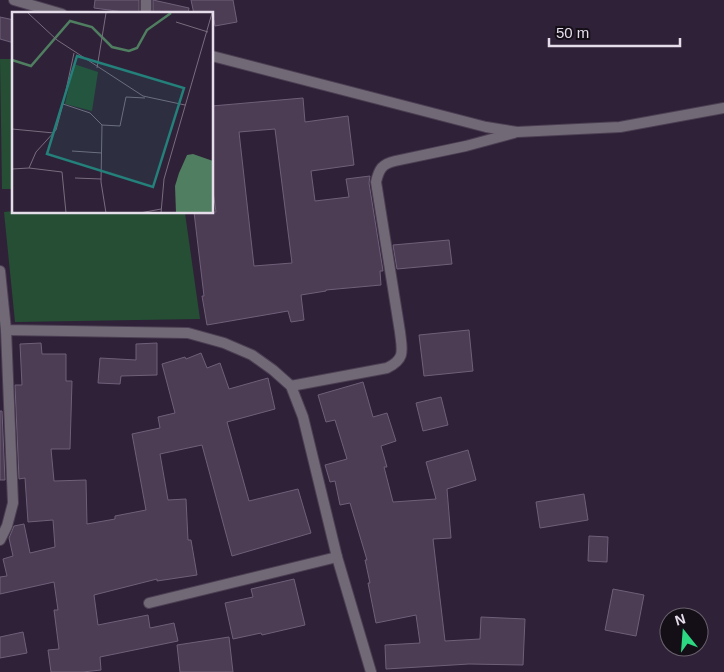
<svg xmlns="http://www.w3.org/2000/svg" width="724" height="672" font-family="Arial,sans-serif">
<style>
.green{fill:#254e35}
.building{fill:#4c3d55;stroke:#6f6079;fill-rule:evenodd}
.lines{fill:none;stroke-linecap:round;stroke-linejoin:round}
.minor-casing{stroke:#4c3f54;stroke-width:12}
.minor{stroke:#716a76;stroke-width:10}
.inset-river{fill:none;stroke:#4f7e60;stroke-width:2.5}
.inset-road{fill:none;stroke:#786c7f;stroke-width:1}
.view{fill:#24807a;fill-opacity:0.15;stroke:#24807a;stroke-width:2.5}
.inset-edge{fill:none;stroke:#e6ddeb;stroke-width:2.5}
</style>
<rect width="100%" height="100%" fill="#2f2137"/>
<path class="green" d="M0,59H14V212L185,213L200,319L15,322L4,212L14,211L12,189H2Z"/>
<g class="building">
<path d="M95,0H139V14L94,8Z"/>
<path d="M153,0L189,8L188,14H153Z"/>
<path d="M191,0H233L237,22L215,26L214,20L212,21V14H194Z"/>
<path d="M0,17L14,20V43L0,39Z"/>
<path d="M303,98L305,122L348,116L354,165L311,171L315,201L349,197L346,179L370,176L369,183L383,271H380L381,285L326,290V291L301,295L304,320L291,322L288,311L207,325L202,296H204L194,212H216L212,184V106ZM275,129L292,263L254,266L239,132Z"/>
<path d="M449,240L452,264L397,269L393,245Z"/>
<path d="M469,330L473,371L424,376L419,335Z"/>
<path d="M41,343L42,354H66V381H72L70,449H51L54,481L86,480L87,524L115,519V516L146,510L132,434L160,428L158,417L175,413L162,364L185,357L186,359L201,353L207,368L220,363L229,389L268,378L275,409L227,422L249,501L298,489L311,533L232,556L202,445L160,454L168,500L186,499L188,540H191L197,575L157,581V579L94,595L98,625L148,615L150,628L174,623L178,641L100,657L101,670L83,672H51L48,650L59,649L54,610H58L54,582L0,594V577L7,576L3,559L13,556L9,538L14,526L24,524L30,553L55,547L53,520L28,522L25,478L19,479L15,385H22L20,344Z"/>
<path d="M157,343V375L121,376L120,384L98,383L100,358L136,360V344Z"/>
<path d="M363,382L373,417L387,413L396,441L381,446L387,467H384L393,502L436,499L426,462L468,450L476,480L447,489L451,538L433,539L445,641L480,639L481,617L525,619L523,665L469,664L386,669L385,645L420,643L416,615L376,623L368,583H370L365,560H367L350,503L340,505L335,481L330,482L325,465L347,459L335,420L326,422L318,395Z"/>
<path d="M441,397L448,425L423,431L416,403Z"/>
<path d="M0,411H2L5,480H0Z"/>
<path d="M584,494L588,520L540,528L536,502Z"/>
<path d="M589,536L608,537L607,562L588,561Z"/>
<path d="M294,579L305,625L262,635L261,633L233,639L225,603L253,597L251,589Z"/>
<path d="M613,589L644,595L636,636L605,630Z"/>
<path d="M23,632L27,653L0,658V637Z"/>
<path d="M229,637L233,672H180L177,645Z"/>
</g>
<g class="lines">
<g class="minor-casing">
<g id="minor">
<path d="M14,0L62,14"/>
<path d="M146,0V14"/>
<path d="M212,56L486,127L517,132L620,127L724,108"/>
<path d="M0,271L6,330L188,333L224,343L252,355L273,370L291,386L303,417L337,557L371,672"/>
<path d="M291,386L387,368C406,359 402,350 400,332L376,182C379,169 382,164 395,161L466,146L514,133"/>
<path d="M0,540L7,526L13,503L6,330"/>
<path d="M149,603L337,557"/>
</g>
</g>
<use href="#minor" class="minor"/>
</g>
<g transform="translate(12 12)">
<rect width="201" height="201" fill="#2f2137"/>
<path d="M62,52L86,60L80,99L53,92Z" fill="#254e35"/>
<path d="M181,142L201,149V201H164L163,174L167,161L175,143Z" fill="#4f7e60"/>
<path class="inset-river" d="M0,48L19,54L58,9L80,15L100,35L117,39L125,36L135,18L159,1"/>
<path class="inset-road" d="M16,1L45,28L131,84L173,93M164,10L196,20M62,41L51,92L78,101L90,113L89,170L94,201M85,56L94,1M51,92L44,118L24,140L17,156L50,160L54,201M90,113L108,114L114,85L133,86M0,117L42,121M60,139L90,141M0,157L17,156M63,166L89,167M128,201L149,197M149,201L152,167L200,1"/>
<path class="view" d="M65,44L172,76L141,175L35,142Z"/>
<rect width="201" height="201" class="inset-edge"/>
</g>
<g transform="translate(684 632) rotate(343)"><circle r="24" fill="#140e17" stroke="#68616c"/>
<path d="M0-4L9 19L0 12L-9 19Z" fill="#2dd883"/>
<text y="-8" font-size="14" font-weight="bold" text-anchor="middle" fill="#e6ddeb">N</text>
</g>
<path d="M549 38v8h131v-8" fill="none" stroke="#e6ddeb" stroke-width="2.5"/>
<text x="556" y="38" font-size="15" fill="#e6ddeb" stroke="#140e17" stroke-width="4" paint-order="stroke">50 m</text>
</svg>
